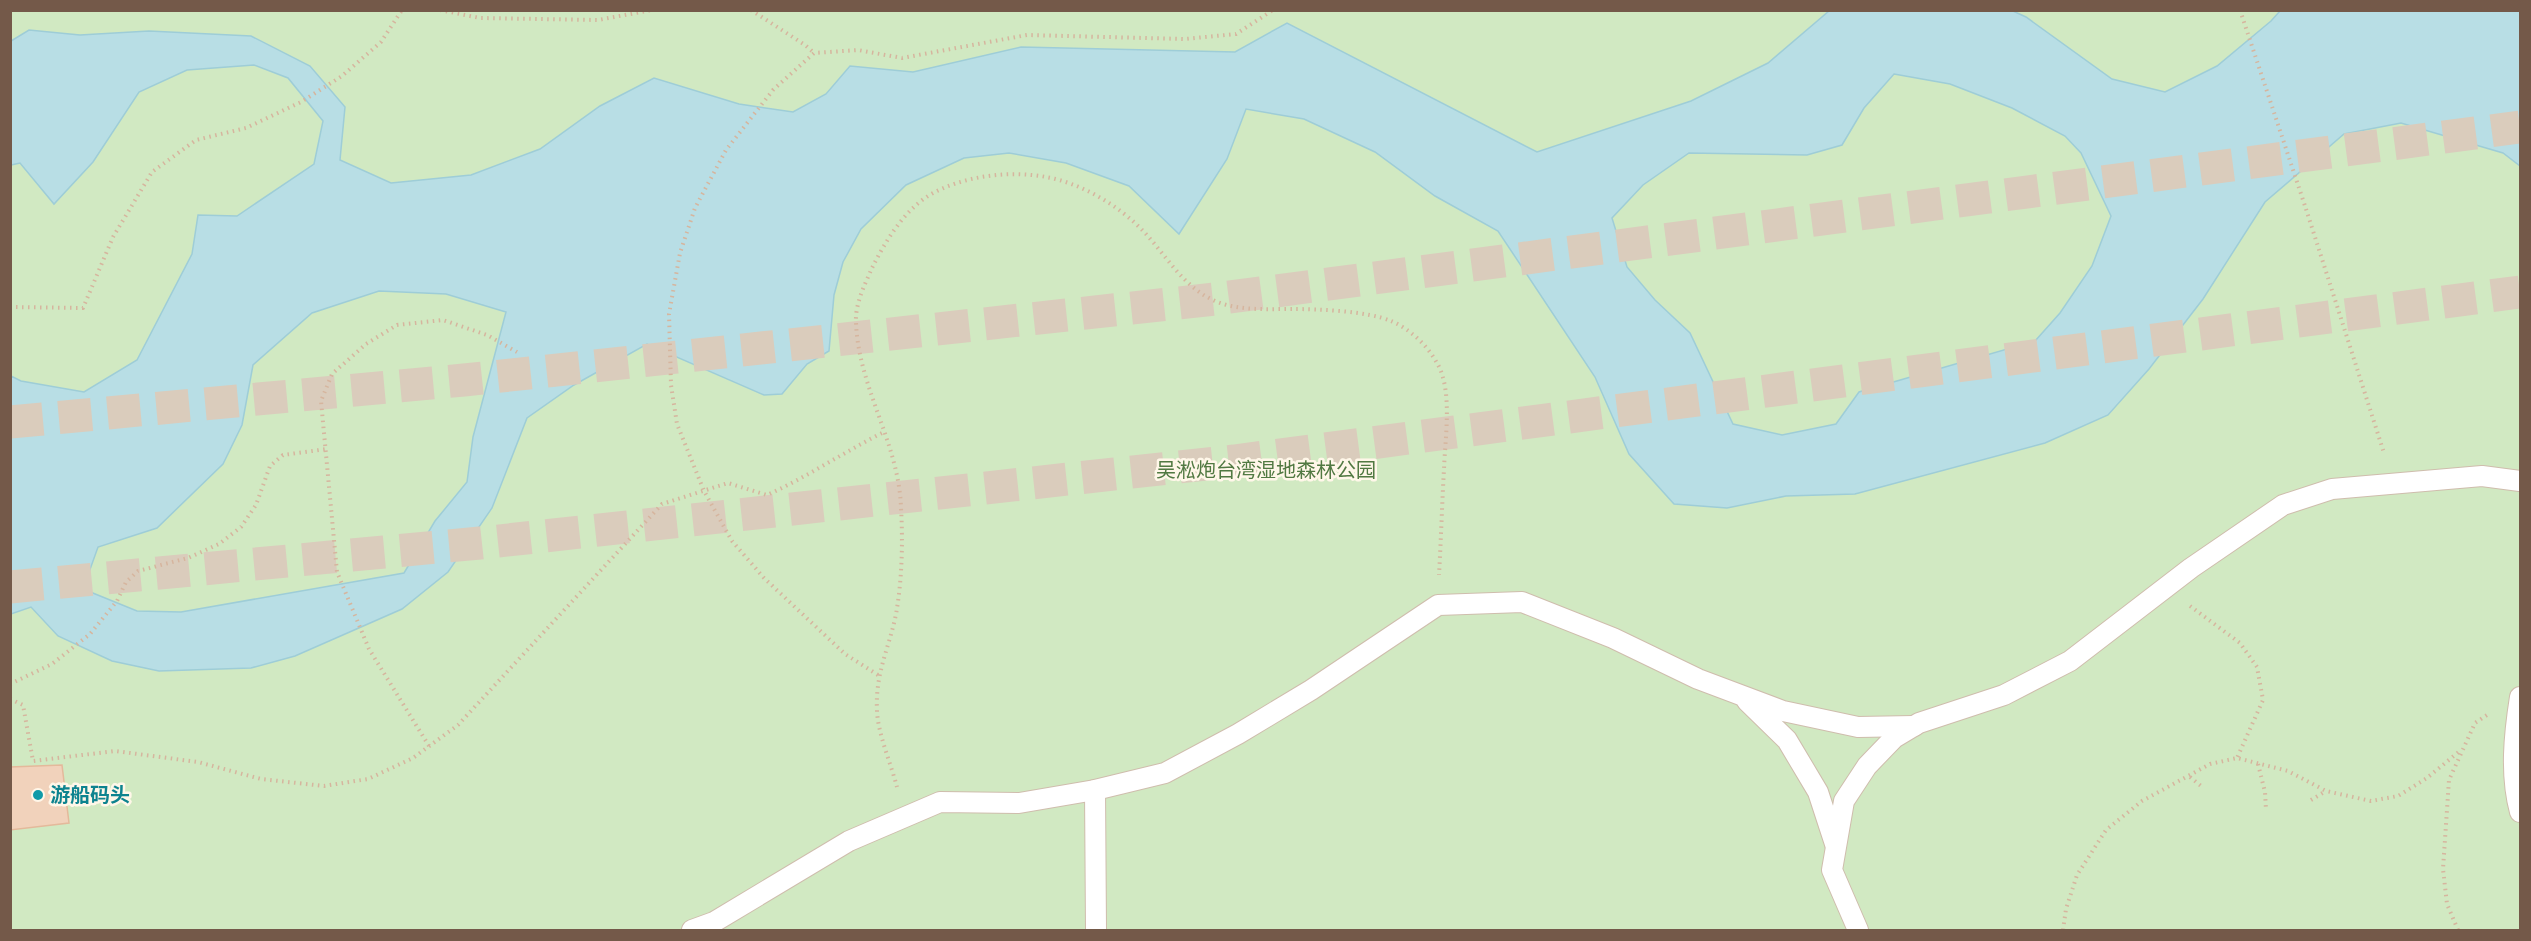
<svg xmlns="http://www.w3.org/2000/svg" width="2531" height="941" font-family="Rubik,'Noto Sans SC',sans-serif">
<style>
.green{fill:#d1e9c2}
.water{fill:#b8dee5;stroke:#9ecdd7;stroke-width:1.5;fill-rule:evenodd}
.building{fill:#f1d2bb;stroke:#e4b99b;stroke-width:1.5}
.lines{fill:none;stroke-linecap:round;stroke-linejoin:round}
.motorway-tunnel{stroke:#daccbc;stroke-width:33;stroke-dasharray:33 16;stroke-linecap:butt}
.service-casing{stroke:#cfbdad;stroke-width:22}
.path{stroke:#d6b59e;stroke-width:4;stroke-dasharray:1.5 4.5;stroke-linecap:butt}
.service{stroke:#fff;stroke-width:20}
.path-bridge{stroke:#d6b59e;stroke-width:4;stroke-dasharray:1.5 4.5;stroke-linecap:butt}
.culture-dot{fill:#0f9aa8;stroke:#fff7e9;stroke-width:2}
.labels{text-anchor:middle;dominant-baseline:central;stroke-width:5;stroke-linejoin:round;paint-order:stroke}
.park-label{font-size:20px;fill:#517942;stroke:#fff7e9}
.culture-label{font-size:20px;font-weight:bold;fill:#0d838f;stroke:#fff7e9;text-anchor:start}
</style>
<rect width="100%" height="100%" fill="#fcf3e3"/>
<rect class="green" x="11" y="11" width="2509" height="919"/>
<path class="water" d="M1829,11H2013L2026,17L2112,79L2165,92L2217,66L2271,21L2280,11H2520V166L2503,153L2401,123L2344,134L2265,202L2203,299L2149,369L2108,415L2045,443L1855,494L1786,496L1727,508L1674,504L1629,454L1595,377L1498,231L1435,196L1375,152L1304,119L1246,109L1227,159L1179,234L1129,186L1066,163L1009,153L964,158L906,185L861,229L843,262L834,295L829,351L807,364L782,394L764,395L647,344L574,385L527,418L492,508L448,572L402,609L295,656L251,668L159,671L112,661L58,636L31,607L11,614V376L21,381L84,392L137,360L192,254L198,215L237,216L314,164L323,121L288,78L254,65L187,70L139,92L93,162L54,204L20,163L11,165V41L29,30L80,35L149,31L251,36L310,66L345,107L340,160L391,183L471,175L540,149L600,106L654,78L739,104L793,112L826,94L850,66L913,72L1021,47L1235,52L1287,23L1537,152L1691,101L1768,63ZM1894,74L1950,84L2012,108L2065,136L2081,153L2111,216L2092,266L2060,313L2035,341L1859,392L1836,424L1782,435L1733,424L1690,333L1655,300L1627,267L1612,218L1643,185L1689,153L1807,155L1842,145L1864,108ZM379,291L446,294L506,312L473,437L467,482L435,521L404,573L181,612L137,611L83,589L98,547L157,528L223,464L242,425L253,365L312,313Z"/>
<path class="building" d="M62,765L69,823L10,830V767Z"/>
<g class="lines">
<g class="motorway-tunnel">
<path d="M10,422L464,380L1215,299L2520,127"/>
<path d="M10,587L480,543L1234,461L2520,292"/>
</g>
<g class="service-casing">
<g id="service">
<path d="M2520,697C2514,735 2510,775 2520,812"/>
<path d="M1747,701L1787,740L1818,792L1835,844"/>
<path d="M1095,790L1096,930"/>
<path d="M692,930L714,922L849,841L940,802L1019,803L1095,790L1165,773L1238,734L1311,690L1438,605L1522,602L1613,638L1698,679L1783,711L1858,727L1914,726"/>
<path d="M1858,930L1832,870L1844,801L1867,766L1894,738L1919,723L2004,695L2070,661L2191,568L2283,505L2332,489L2482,476L2520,481"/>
</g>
</g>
<g class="path">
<path d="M440,10L480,18L598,20L652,10"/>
<path d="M751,10L805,45L814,53"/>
<path d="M2306,209L2384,453"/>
<path d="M10,307L83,308L113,237L152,172L196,140L246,128L301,102L342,76L381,42L402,10"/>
<path d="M2190,606L2240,643L2257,667L2263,700L2237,758"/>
<path d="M878,675L845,654L764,578L732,541L704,491L677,424L671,385L669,314L680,253L695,208L726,150L773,90L814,53L858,50L902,58L1027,35L1185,39L1236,34L1273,10"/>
<path d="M10,684L52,664L90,634L117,601L126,582L138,571L188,558L219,544L241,527L256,505L270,466L283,455L327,449"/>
<path d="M10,699L23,705L33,761L115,751L198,762L261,779L324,786L368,779L413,758L458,725L662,504L728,483L767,495C807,477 844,452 884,432"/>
<path d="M429,746L369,649L337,572L321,401L332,374L366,344L397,325L443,320L487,335L517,352"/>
<path d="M2258,764L2265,792L2266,810"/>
<path d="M2190,777L2201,786"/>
<path d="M897,787C891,764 878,734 877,711C875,673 889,649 896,614C902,581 903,542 901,508C899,443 858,387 856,322C855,304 865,284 872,268C885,242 903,212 928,196C961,176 1009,170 1046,177C1081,183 1120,206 1144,232C1166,255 1183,287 1215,301C1239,311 1266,309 1292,309C1318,309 1368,311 1391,321C1410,329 1427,345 1437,363C1453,390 1445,438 1444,469C1442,504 1441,540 1439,575"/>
<path d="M2311,800L2326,791"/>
<path d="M2063,930L2066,909L2077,875L2106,830L2142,801L2210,764L2237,758L2288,771L2326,791L2371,801L2398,796L2427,778L2461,750"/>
<path d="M2458,930L2447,904L2443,869L2449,780L2475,723L2487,715"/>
</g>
<use href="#service" class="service"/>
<path class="path-bridge" d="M2240,10L2306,209"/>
</g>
<circle class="culture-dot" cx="38" cy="795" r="6"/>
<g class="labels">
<g class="park-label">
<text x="1266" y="470">吴淞炮台湾湿地森林公园</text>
</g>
<g class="culture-label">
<text x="50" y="795">游船码头</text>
</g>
</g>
<rect width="2531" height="941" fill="none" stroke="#745949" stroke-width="24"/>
</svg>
